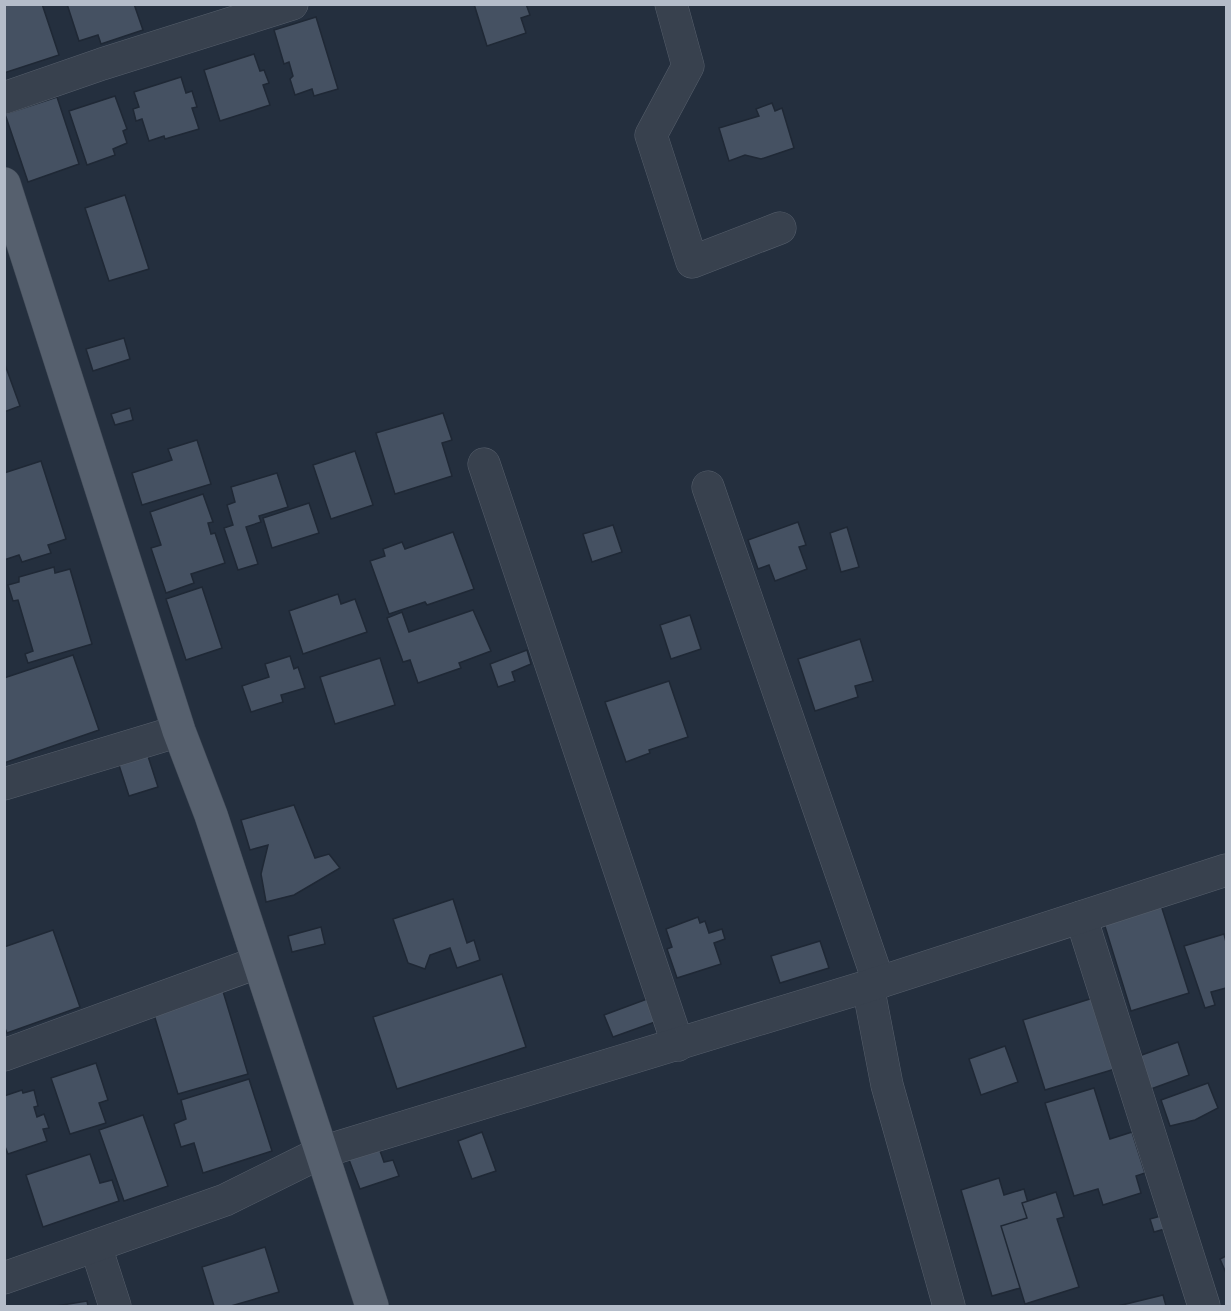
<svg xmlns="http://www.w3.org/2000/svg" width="1231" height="1311" font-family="Quicksand,sans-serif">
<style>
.building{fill:#455162;stroke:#1f2835;stroke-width:1.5}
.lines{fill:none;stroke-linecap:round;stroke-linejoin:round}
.minor-casing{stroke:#565f6c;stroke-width:33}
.major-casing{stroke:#414a57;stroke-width:34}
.minor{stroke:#38414e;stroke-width:32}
.major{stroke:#56606e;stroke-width:33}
</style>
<rect width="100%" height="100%" fill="#242f3e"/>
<g class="building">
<path d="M4,4H42L59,55L4,73Z"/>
<path d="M67,4H134L143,30L101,44L98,35L79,41Z"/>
<path d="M474,4H526L530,15L521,18L526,33L487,46Z"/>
<path d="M316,17L338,89L314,96L312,89L295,95L290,79L293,76L289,62L284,64L274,30Z"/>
<path d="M254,54L260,71L264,70L269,83L263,85L270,105L220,121L204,70Z"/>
<path d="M181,77L186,93L192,91L197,107L192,108L199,129L165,139L164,136L149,141L142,119L136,121L133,109L139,107L134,92Z"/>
<path d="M115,96L127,129L123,131L127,143L113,149L115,155L87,165L69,111Z"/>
<path d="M57,97L79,164L28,182L5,114Z"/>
<path d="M772,103L775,111L782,108L794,148L761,159L745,155L729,161L719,128L759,116L756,109Z"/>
<path d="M125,195L149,269L109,281L85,208Z"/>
<path d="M124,338L130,359L93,371L86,349Z"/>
<path d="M4,362L20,406L4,412Z"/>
<path d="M130,408L133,420L115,425L111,414Z"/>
<path d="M443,413L452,440L442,443L452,476L395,494L376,433Z"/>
<path d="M197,440L211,484L142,505L132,473L172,460L168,449Z"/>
<path d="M355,451L373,505L331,519L313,465Z"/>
<path d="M41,461L66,539L48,545L51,553L22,562L19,555L4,560V473Z"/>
<path d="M277,473L288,507L259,516L261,522L246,527L258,564L238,570L224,528L233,525L227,505L235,502L231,487Z"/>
<path d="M203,494L213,522L208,523L211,534L215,533L225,563L191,574L194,583L166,593L151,548L161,545L150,512Z"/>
<path d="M309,503L319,533L272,548L263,518Z"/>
<path d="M798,522L806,545L799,547L807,569L775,581L769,565L758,569L748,540Z"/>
<path d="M613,525L622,552L592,562L583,534Z"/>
<path d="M847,527L859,567L841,572L830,533Z"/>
<path d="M453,532L474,589L427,605L425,602L389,614L370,561L385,556L383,549L402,542L405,549Z"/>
<path d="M54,567L55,573L70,569L92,644L28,663L25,654L33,651L18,600L13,601L8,585L19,582V577Z"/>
<path d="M202,587L222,648L186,660L166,599Z"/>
<path d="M338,594L341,604L355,599L367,632L303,654L289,611Z"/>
<path d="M473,610L491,651L459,663L461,668L418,683L410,660L403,662L387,618L402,612L409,632Z"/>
<path d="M690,615L701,649L671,659L660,625Z"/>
<path d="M860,639L873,681L855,686L858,697L815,711L798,659Z"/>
<path d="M527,650L531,664L512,672L515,681L498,687L490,664Z"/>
<path d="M73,655L99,730L4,763V678Z"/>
<path d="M290,656L294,669L298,667L305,688L281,695L283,702L251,712L242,686L269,677L265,664Z"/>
<path d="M380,658L395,705L335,724L320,677Z"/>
<path d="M669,681L688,737L649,750L650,753L626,762L605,702Z"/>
<path d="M146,750L158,787L129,796L117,759Z"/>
<path d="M294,805L315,858L329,854L340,868L294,895L266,902L261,874L268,845L250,850L241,820Z"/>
<path d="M453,899L467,943L474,940L480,960L457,968L450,948L430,955L425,969L408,963L393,919Z"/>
<path d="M1160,902L1189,993L1131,1011L1103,920Z"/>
<path d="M698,917L700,923L705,921L709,933L722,929L725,939L714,943L721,964L677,978L667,949L672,947L666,929Z"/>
<path d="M321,927L325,944L292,952L288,936Z"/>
<path d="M53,930L80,1007L7,1033L4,1026V947Z"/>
<path d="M1224,934L1226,942V988L1211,992L1215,1005L1205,1008L1184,946Z"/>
<path d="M820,941L829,968L780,983L771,956Z"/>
<path d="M502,974L526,1047L397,1089L373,1017Z"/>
<path d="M222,988L248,1074L178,1094L152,1008Z"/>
<path d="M1093,998L1115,1069L1045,1090L1023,1020Z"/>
<path d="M647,999L655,1022L613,1037L604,1015Z"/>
<path d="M1178,1042L1189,1075L1151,1089L1139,1056Z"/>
<path d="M1005,1046L1018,1082L981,1095L969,1059Z"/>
<path d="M96,1063L108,1100L99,1103L106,1123L70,1134L51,1078Z"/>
<path d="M249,1079L272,1151L203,1173L194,1143L181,1147L174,1124L186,1119L181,1100Z"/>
<path d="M1208,1083L1218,1108L1195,1120L1170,1126L1161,1100Z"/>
<path d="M1094,1088L1110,1139L1132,1132L1145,1173L1136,1176L1141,1193L1103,1205L1098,1189L1074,1196L1045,1103Z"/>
<path d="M22,1090L23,1093L34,1090L38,1106L34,1107L37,1117L44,1114L49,1128L43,1129L47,1141L8,1154L4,1144V1096Z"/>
<path d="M143,1115L168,1186L124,1201L99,1130Z"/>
<path d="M482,1132L496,1171L472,1179L458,1141Z"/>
<path d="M379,1148L384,1162L393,1160L399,1176L360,1189L348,1157Z"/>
<path d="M90,1154L100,1183L112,1180L119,1201L43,1227L26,1175Z"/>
<path d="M999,1178L1004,1195L1024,1189L1030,1210L1038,1207L1047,1239L1041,1241L1052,1279L992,1296L961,1190Z"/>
<path d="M1056,1192L1064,1217L1057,1219L1079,1287L1025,1304L1001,1226L1027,1218L1022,1203Z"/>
<path d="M1175,1212L1179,1225L1154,1232L1150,1219Z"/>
<path d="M265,1247L279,1292L231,1306H214L202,1267Z"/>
<path d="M1226,1256V1273L1220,1259Z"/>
<path d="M1163,1295L1166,1306H1118Z"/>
<path d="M87,1301L88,1306H56Z"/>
</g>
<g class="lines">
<g class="minor-casing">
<g id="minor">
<path d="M671,4L688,66L651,135L692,262L780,228"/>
<path d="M4,98L102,64L292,4"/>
<path d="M484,464L678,1045"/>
<path d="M708,487L879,983"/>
<path d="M4,784L179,731"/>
<path d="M1081,917L1204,1306"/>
<path d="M868,986L887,1085L949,1306"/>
<path d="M4,1055L259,962"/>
<path d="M96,1247L115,1306"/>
<path d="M4,1278L225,1200L322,1152L868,986L1226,870"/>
</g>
</g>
<g class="major-casing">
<path id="major" d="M4,184L179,731L211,815L372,1306"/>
</g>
<use href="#minor" class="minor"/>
<use href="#major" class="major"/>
</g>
<rect width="1231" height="1311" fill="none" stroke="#b4bcc9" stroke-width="12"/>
</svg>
